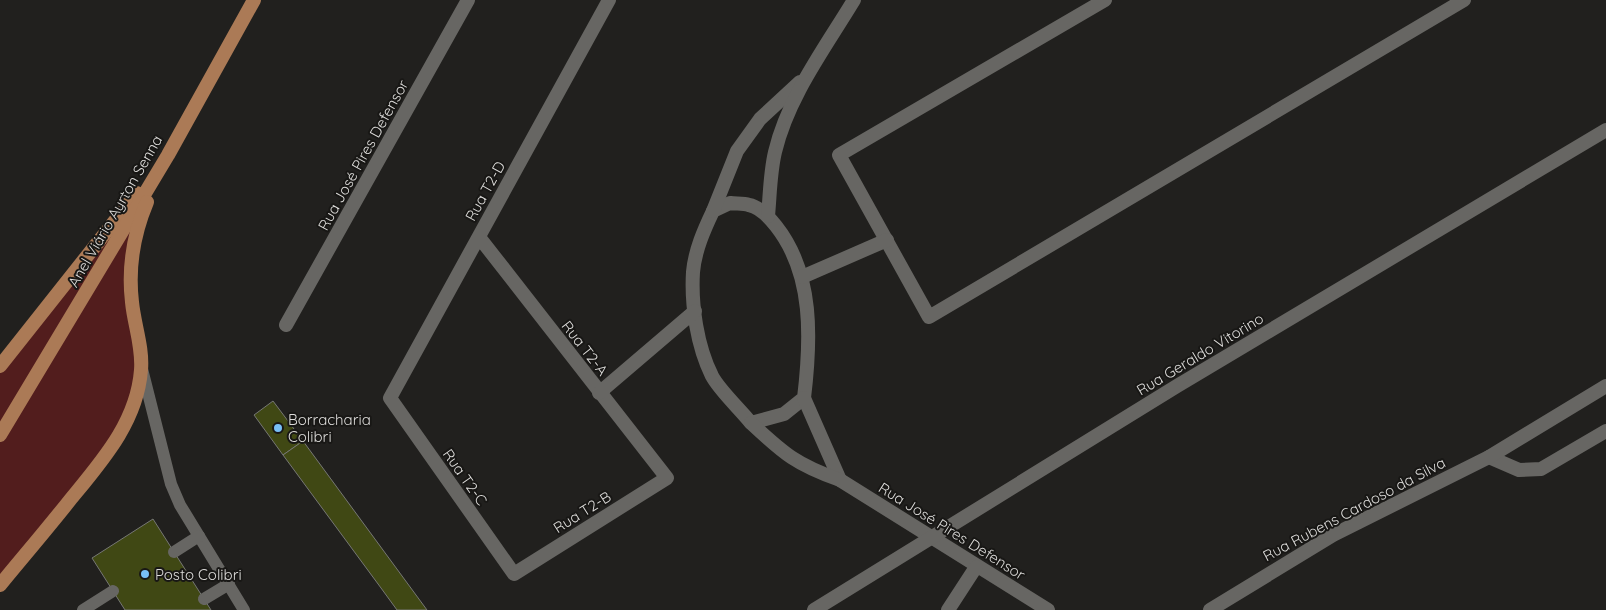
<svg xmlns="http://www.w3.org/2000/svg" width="1606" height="610" font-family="Quicksand,sans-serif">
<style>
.green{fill:#521d1d}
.building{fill:#404814;stroke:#767774}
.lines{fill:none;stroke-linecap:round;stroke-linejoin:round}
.service{stroke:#676663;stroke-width:12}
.minor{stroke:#676663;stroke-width:14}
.primary{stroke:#ab7a56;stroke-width:14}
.poi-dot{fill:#78bff7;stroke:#181715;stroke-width:2}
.labels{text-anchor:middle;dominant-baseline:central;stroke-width:4;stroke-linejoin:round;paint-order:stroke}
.street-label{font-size:15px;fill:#dddcda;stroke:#181715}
.poi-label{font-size:15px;fill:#dddcda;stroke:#181715;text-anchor:start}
</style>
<rect width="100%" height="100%" fill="#21201e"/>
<path class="green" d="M168,155L142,213L135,244L141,367L124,428L0,585V366Z"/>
<g class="building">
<path d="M273,401L303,441L283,455L254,415Z"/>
<path d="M303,441L427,610H397L381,588L283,455Z"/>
<path d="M153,519L211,610H125L92,558Z"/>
</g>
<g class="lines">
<g class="service">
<path d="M142,369L171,484L180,505L244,610"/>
<path d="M174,552L199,536"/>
<path d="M204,599L229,584"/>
<path d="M83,610L113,591"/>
</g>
<g class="minor">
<path d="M1105,0L839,155L929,317L1464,0"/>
<path d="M730,203C736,204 743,203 749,205C760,207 769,217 776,226C814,274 811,340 804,398L784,414L751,423C740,409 720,391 712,376C697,346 691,305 693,272C695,250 704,230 713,211Z"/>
<path d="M713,211L737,151L760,119L800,82"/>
<path d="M768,216C770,195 770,173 775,152C788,97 825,48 854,0"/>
<path d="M479,237L667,478L514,574L390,398L609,0"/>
<path d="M802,277L887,240"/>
<path d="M286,325L468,0"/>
<path d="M599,393L695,311"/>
<path d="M804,398L840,480"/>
<path d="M751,423C784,454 797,465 840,480L1048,610"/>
<path d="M1489,457L1519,470L1541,469L1606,431"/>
<path d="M814,610L1177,386L1606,130"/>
<path d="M948,610L976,567"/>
<path d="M1210,610L1333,535L1489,457L1606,386"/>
</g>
<g class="primary">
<path d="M0,366L137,193"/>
<path d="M0,435L168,155L254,0"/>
<path d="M0,585C23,557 47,529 70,500C102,461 137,422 141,370C143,347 134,324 132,302C128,268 134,233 147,202"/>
</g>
</g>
<g class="poi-dot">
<circle cx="278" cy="428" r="5"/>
<circle cx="145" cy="574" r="5"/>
</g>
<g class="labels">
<g class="street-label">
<text transform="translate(363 155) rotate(-61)">Rua José Pires Defensor</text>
<text transform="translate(485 191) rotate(-61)">Rua T2-D</text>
<text transform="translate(115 211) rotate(-60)">Anel Viário Ayrton Senna</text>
<text transform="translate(585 348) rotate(52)">Rua T2-A</text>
<text transform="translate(1200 354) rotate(-31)">Rua Geraldo Vitorino</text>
<text transform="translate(465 477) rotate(55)">Rua T2-C</text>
<text transform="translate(1354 509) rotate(-28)">Rua Rubens Cardoso da Silva</text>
<text transform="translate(582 512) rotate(-32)">Rua T2-B</text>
<text transform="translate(952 531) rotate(32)">Rua José Pires Defensor</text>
</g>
<g class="poi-label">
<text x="288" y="419">Borracharia<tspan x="288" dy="17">Colibri</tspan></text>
<text x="155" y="574">Posto Colibri</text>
</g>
</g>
</svg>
